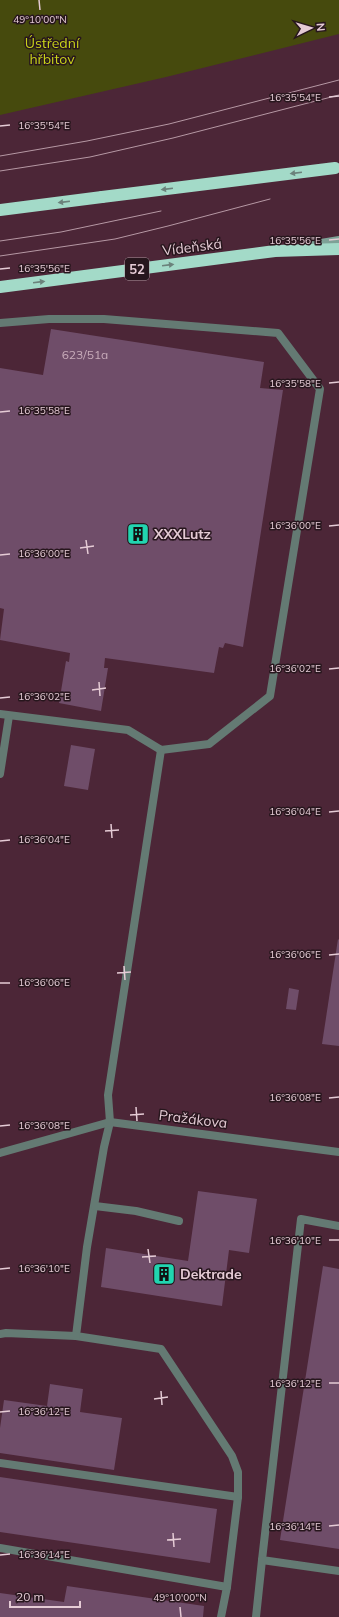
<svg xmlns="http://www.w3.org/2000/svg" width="339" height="1617" font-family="Mulish,sans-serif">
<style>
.green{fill:#464a0d}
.building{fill:#6f4d69}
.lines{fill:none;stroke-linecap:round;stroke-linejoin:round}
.lane{stroke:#647a73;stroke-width:8}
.street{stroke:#647a73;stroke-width:8}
.secondary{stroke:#7ea196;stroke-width:8}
.highway{stroke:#a3dac8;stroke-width:12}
.tram{stroke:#b698a4;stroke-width:1}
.highway-bridge{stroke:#a3dac8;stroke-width:12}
.oneway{fill:#6b827b}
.ticks{fill:none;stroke:#e5cbd5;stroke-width:1.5}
.labels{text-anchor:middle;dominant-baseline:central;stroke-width:3;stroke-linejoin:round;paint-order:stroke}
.number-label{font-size:12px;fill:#c8acba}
.shield{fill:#27161d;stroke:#ac959e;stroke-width:1}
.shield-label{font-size:13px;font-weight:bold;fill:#e5cbd5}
.park-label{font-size:14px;fill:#c9d419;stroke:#27161d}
.street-label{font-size:14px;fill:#e5cbd5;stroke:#27161d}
.poi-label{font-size:14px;font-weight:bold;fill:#e5cbd5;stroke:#27161d;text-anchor:start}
.ticks-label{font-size:10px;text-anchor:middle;fill:#e5cbd5;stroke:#27161d;stroke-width:3;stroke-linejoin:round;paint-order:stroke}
</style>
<rect width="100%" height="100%" fill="#4c2637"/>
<path class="green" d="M0,0H339V34L166,77L0,115Z"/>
<g class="building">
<path d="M51,329L264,362L260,388L283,390L243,647L225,643L223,648L219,647L214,673L105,658L104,668H108L101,711L59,703L66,661L69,662L70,653L0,640L4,609L0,608V368L43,375Z"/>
<path d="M71,745L95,749L88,790L64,786Z"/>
<path d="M338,939L339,940V1046L322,1044Z"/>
<path d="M289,988L299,990L296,1010L286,1009Z"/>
<path d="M198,1191L257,1199L249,1253L229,1250L222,1306L101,1287L106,1248L188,1261Z"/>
<path d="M323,1266L339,1269V1549L280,1540Z"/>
<path d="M50,1384L83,1389L80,1412L122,1418L114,1470L0,1453V1428L4,1400L47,1406Z"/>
<path d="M0,1477L217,1509L210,1563L0,1532Z"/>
<path d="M67,1586L204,1606L203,1617H0V1593L64,1602Z"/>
</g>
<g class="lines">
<g class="lane">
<path d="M0,323L49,319H104L278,333L320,389L270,696L209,744L161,750L128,730L0,714"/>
<path d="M161,750L108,1095L110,1122L104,1147L87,1247L76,1336L161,1349L232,1456L238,1472V1497L227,1587L221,1617"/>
<path d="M0,774L9,716"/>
<path d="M95,1206L136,1211L179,1221"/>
<path d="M339,1226L301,1219L262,1560L339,1571"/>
<path d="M0,1334L6,1333L76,1336"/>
<path d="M0,1463L238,1497"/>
<path d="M0,1548L227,1587"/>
<path d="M256,1617L262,1560"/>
</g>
<path class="street" d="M0,1153L110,1122L339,1152"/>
<path class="secondary" d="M309,245L339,240"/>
<g class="highway">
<path d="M0,210L102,197"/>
<path d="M0,287L275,251L339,249"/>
</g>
<g class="tram">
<path d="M0,156L87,141L169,124L339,80"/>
<path d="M0,171L90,157L173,138L339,95"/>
<path d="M0,241L61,232L161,211"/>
<path d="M0,256L115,239L168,226L270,199"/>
</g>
<path class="highway-bridge" d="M102,197L335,168"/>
</g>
<defs><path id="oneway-solid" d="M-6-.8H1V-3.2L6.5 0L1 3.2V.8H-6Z"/></defs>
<g class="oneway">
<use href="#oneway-solid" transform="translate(296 173) rotate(173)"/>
<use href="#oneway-solid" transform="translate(167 189) rotate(173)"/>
<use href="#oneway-solid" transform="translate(64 202) rotate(173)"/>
<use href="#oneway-solid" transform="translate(168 265) rotate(-7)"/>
<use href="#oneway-solid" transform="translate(39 282) rotate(-7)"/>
</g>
<path class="ticks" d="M39,0L40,10M329,97L339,96M0,126L10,125M329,240L339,239M0,269L10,268M329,383L339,382M0,412L10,411M329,526L339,525M86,540L88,554M80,548L94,546M0,555L10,554M329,669L339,668M99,682L100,696M92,690L106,688M0,698L10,697M329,812L339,811M111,824L112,838M105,831L119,830M0,841L10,840M329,955L339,954M124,966L125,980M117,973L131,972M0,983H10M329,1098L339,1097M136,1107L137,1121M130,1115L144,1114M0,1126L10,1125M329,1240H339M148,1249L150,1263M142,1257L156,1256M0,1269L10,1268M329,1383H339M161,1391L162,1405M154,1399L168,1397M0,1412L10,1411M329,1526L339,1525M173,1533L174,1547M167,1540L181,1539M0,1555L10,1554M180,1607L181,1617"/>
<defs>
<g id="building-square" transform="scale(1.15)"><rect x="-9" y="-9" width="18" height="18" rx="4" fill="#21d5b0" stroke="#27161d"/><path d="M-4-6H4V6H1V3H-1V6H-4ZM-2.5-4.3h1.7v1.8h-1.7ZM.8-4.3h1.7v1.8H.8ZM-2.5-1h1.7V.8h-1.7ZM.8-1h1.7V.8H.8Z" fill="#111"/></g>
</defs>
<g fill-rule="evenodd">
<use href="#building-square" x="138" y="534"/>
<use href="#building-square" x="164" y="1274"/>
</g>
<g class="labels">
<g class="number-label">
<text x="85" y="354">623/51a</text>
</g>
<rect class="shield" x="125" y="258" width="24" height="22" rx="3"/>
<g class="shield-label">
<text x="137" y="269">52</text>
</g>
<g class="park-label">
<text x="52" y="43">Ústřední<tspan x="52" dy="16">hřbitov</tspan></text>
</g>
<g class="street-label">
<text transform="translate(192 247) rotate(-7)">Vídeňská</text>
<text transform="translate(193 1119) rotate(7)">Pražákova</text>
</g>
<g class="poi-label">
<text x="154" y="534">XXXLutz</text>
<text x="180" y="1274">Dektrade</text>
</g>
</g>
<g class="ticks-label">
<text x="40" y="23">49°10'00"N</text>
<text x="295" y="101">16°35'54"E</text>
<text x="44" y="129">16°35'54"E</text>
<text x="295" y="244">16°35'56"E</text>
<text x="44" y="272">16°35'56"E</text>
<text x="295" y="387">16°35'58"E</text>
<text x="44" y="414">16°35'58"E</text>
<text x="295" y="529">16°36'00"E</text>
<text x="44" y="557">16°36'00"E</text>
<text x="295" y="672">16°36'02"E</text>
<text x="44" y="700">16°36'02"E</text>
<text x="295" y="815">16°36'04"E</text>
<text x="44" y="843">16°36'04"E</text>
<text x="295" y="958">16°36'06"E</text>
<text x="44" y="986">16°36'06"E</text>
<text x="295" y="1101">16°36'08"E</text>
<text x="44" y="1129">16°36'08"E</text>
<text x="295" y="1244">16°36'10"E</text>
<text x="44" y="1272">16°36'10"E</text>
<text x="295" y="1387">16°36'12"E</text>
<text x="44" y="1415">16°36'12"E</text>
<text x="295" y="1530">16°36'14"E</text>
<text x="44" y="1558">16°36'14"E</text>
<text x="180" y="1601">49°10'00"N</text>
</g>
<g transform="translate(311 28) rotate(85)" stroke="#27161d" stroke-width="3" paint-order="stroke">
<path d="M0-3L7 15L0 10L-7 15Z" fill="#e5cbd5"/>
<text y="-6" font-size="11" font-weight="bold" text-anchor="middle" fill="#e5cbd5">N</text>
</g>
<path d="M10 1601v6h70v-6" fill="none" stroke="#e5cbd5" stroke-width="2"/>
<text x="16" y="1601" font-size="12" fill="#e5cbd5" stroke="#27161d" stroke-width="3" paint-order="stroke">20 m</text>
</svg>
